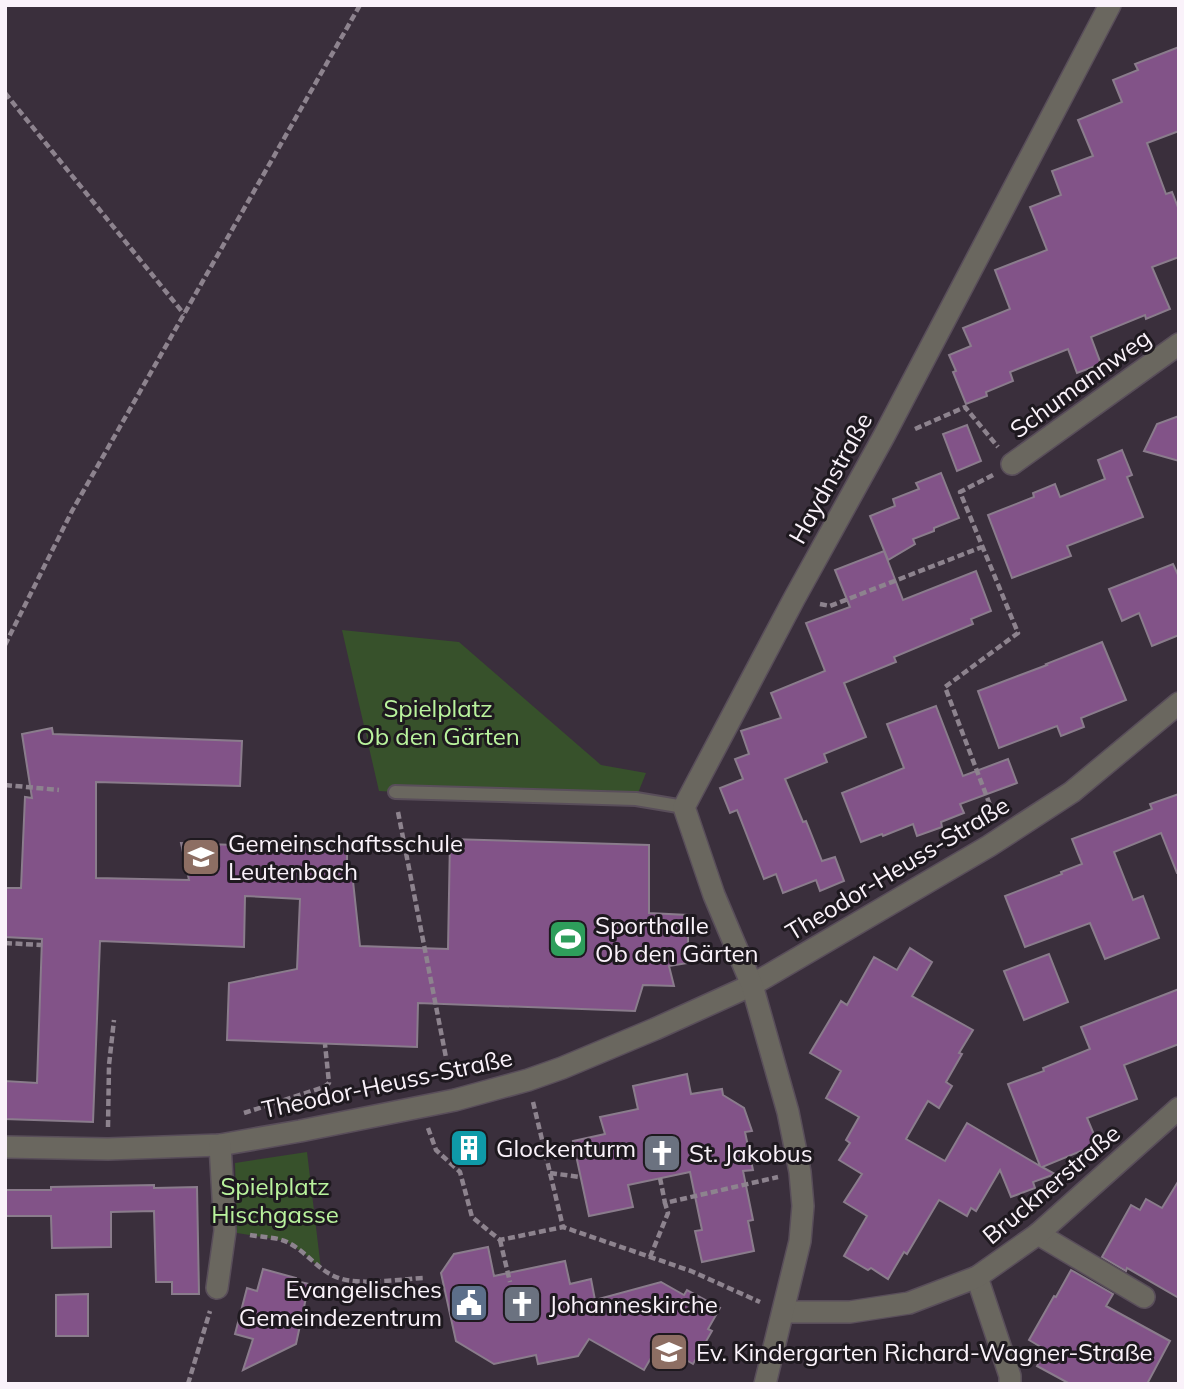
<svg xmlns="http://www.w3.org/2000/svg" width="1184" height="1389" font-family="Mulish,sans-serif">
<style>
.green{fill:#37512b}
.building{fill:#825388;stroke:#8a7c8c;stroke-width:2}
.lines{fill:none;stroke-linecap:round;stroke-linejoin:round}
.lane-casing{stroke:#594e5a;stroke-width:16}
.street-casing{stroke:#594e5a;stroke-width:24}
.path{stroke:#8d838e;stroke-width:4.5;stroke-dasharray:7 3.5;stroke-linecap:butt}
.lane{stroke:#6a675f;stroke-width:12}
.street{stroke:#6a675f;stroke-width:21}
.labels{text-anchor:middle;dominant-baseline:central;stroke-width:6;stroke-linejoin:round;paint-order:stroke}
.street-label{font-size:24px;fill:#faf2fa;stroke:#1e191f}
.park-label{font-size:24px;fill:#b9f39d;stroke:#1e191f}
.poi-label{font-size:24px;fill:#faf2fa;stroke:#1e191f;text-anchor:start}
</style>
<rect width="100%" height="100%" fill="#3a2f3c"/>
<g class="green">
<path d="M342,630L459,642L601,765L646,773L636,798L638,806L379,791Z"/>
<path d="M307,1152L321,1269L306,1255L286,1241L237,1233L235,1163Z"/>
</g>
<g class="building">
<path d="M1179,47V131L1147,143L1166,194L1172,192L1179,210V257L1152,267L1170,309L1146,319L1145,315L1091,337L1101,364L1077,373L1068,349L1010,372L1013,381L986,392L987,396L966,404L953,372L956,371L949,355L971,346L963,328L1010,309L995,270L1047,250L1030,207L1061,195L1052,171L1093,156L1078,120L1122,102L1113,80L1138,70L1135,64Z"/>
<path d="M1179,416V461L1144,451L1157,424Z"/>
<path d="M967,425L981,461L957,471L943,434Z"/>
<path d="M1122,450L1132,475L1127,477L1143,517L1067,546L1071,556L1012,578L988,515L1034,497L1033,493L1055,484L1060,497L1105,479L1098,460Z"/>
<path d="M941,473L959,518L934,528V531L913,539L915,544L888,560L870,516L895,506L893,499L919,489L916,483Z"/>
<path d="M884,551L903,600L976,571L991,611L971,619L973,624L894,657L896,662L844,683L866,737L824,754L827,762L785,779L803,822L806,821L822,861L835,857L844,881L820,891L816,880L783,893L776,874L764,879L737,810L730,813L720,788L743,779L735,759L749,754L741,731L781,718L771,693L825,671L806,623L850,607L835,570Z"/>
<path d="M1173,564L1179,577V635L1152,646L1139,613L1122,621L1109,589Z"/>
<path d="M1102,642L1126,700L1081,718L1084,727L1061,736L1057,726L999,748L978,691L1047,665L1046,664Z"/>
<path d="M936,706L963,776L1008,759L1017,783L960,804L964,813L941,822L942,827L917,836L913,824L883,836L882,834L861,842L842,793L904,768L887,724Z"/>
<path d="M52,728L53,734L242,741L240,786L96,782V878L189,880L181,843L347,849V872H352L360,946L448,949L450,839L649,845V913L688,915V963L669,966L674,986L643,985L635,1011L418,1003L417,1047L227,1040L229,983L297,969L300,899L245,896L244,947L100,941L93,1122L5,1119V1081L37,1083L42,939L5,937V888H21L25,797L32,798L22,734Z"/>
<path d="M1179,794V873H1177L1161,833L1114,852L1133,900L1143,896L1159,938L1105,959L1090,923L1025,947L1005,896L1062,874L1061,872L1082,864L1072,839L1152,809L1150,804Z"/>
<path d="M910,948L932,962L912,996L973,1030L959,1053L962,1054L946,1082L952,1086L939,1108L928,1101L906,1139L945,1161L967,1123L1040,1166L1008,1084L1044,1071L1043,1068L1090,1049L1081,1027L1179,989V1044L1124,1065L1137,1099L1087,1118L1098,1144L1042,1167L1055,1174L1033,1182L1035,1188L1011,1197L1000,1170L976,1211L971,1208L967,1216L939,1200L907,1254L904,1252L888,1279L871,1268L868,1270L844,1256L867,1216L844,1202L862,1174L839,1160L850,1143L846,1140L859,1117L826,1098L841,1071L810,1053L841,1001L847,1005L874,957L897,970Z"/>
<path d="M1049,954L1068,1002L1024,1020L1004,971Z"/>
<path d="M687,1074L691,1094L722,1089L723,1095L744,1108L752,1131L745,1132L753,1170L743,1171L753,1220L748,1221L754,1251L702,1262L695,1231L702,1230L690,1172L628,1185L633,1207L589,1216L573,1141L605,1134L600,1117L638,1109L633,1086Z"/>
<path d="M1179,1180V1298L1127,1268L1126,1271L1102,1257L1131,1205L1140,1210L1146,1199L1162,1208Z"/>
<path d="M154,1185V1188L197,1187L199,1294H172V1282H156L154,1211L111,1212V1247L52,1248L51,1216H5V1190H51V1187Z"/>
<path d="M488,1247L494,1276L565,1261L570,1284L591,1279L595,1300L661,1282L684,1295L687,1290L720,1308L708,1329L712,1331L693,1364L659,1344L644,1370L589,1339L578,1356L538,1364L536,1355L494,1364L456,1341L441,1273L454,1254Z"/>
<path d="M263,1269L296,1278V1281L309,1284L296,1344L243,1370L253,1339L235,1334L247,1288L257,1291Z"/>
<path d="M1071,1270L1113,1294L1106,1306L1170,1341L1147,1384H1070L1037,1366L1046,1350L1029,1340L1054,1296L1056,1297Z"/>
<path d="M88,1294V1336H56V1295Z"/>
</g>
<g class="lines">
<g class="lane-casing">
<path id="lane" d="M395,792L636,799L684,807"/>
</g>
<g class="street-casing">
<g id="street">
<path d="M1012,464L1179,344"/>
<path d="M5,1147L108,1149L220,1145L300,1131L455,1100L528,1080L562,1068L655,1029L752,985L989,846L1072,792L1179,703"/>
<path d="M1038,1234L1144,1297"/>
<path d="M977,1277L1010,1376V1384"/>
<path d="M217,1288L225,1231L220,1145"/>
<path d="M783,1312H850L909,1303L977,1277L1038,1234L1179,1108"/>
<path d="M765,1384L800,1241L803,1206L800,1172L788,1112L752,985L714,895L684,807L794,599L884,436L1110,5"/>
</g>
</g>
<g class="path">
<path d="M5,93L184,314"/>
<path d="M915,429L965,407L998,447"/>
<path d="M993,475L960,492L1018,633L945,687L993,813"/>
<path d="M820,604L830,606L982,547"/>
<path d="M5,645L72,511L360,5"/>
<path d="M5,785L59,790"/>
<path d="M398,812L450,1078"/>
<path d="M5,943L41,945"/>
<path d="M533,1102L563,1227"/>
<path d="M244,1113L324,1087L329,1083L325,1044"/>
<path d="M108,1127L109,1065L114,1020"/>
<path d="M428,1128L436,1150L460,1172L472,1217L500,1240L563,1227L691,1271L760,1302"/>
<path d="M550,1173L580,1177"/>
<path d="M660,1178L665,1203"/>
<path d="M250,1235C261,1237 277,1237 287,1242C308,1252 319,1273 342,1279C361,1285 403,1279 424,1278"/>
<path d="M500,1240L510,1282"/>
<path d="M650,1257L668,1213L665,1203L778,1177"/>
<path d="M188,1384L210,1311"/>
</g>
<use href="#lane" class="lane"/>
<use href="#street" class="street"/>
</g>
<defs>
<g id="school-square" transform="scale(2.0125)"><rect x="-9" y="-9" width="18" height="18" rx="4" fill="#8d6e63" stroke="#1e191f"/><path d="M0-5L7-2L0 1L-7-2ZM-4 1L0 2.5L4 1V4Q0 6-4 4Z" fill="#fff"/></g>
<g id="stadium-square" transform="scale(2.0125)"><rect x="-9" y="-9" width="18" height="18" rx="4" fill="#2e9e5b" stroke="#1e191f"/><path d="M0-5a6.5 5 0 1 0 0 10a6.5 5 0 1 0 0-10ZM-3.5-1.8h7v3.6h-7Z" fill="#fff"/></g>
<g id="building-square" transform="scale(2.0125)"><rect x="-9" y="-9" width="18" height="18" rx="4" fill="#0f9aa8" stroke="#1e191f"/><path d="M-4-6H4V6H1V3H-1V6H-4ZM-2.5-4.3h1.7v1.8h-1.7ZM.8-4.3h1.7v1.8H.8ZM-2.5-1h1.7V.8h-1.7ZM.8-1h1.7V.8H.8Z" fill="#fff"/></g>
<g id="church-square" transform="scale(2.0125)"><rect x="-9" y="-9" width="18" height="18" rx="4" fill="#6b7280" stroke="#1e191f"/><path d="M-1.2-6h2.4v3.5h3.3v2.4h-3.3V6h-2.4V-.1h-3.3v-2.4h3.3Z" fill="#fff"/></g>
<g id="civic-square" transform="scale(2.0125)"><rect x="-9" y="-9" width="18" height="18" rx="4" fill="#5c6f8a" stroke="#1e191f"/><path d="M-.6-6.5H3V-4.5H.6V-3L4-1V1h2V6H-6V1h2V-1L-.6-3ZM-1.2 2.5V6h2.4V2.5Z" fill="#fff"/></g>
</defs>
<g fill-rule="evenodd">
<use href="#school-square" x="201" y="857"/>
<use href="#stadium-square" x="568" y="939"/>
<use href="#building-square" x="469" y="1148"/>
<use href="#church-square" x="662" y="1153"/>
<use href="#civic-square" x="469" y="1303"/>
<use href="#church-square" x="522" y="1304"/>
<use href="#school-square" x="669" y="1352"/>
</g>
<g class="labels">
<g class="street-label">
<text transform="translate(1080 383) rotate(-36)">Schumannweg</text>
<text transform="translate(830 478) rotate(-61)">Haydnstraße</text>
<text transform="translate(897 868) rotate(-31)">Theodor-Heuss-Straße</text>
<text transform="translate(387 1083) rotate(-12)">Theodor-Heuss-Straße</text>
<text transform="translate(1051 1184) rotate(-40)">Brucknerstraße</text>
</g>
<g class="park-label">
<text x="438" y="708">Spielplatz<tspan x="438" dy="28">Ob den Gärten</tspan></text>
<text x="275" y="1186">Spielplatz<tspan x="275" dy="28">Hischgasse</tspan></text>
</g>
<g class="poi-label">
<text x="228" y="843">Gemeinschaftsschule<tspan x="228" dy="28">Leutenbach</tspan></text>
<text x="595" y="925">Sporthalle<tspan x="595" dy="28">Ob den Gärten</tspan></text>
<text x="496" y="1148">Glockenturm</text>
<text x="689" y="1153">St. Jakobus</text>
<text x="442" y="1289" text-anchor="end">Evangelisches<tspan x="442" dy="28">Gemeindezentrum</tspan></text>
<text x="549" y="1304">Johanneskirche</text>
<text x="696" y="1352">Ev. Kindergarten Richard-Wagner-Straße</text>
</g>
</g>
<rect width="1184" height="1389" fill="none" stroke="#faf2fa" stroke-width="14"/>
</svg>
